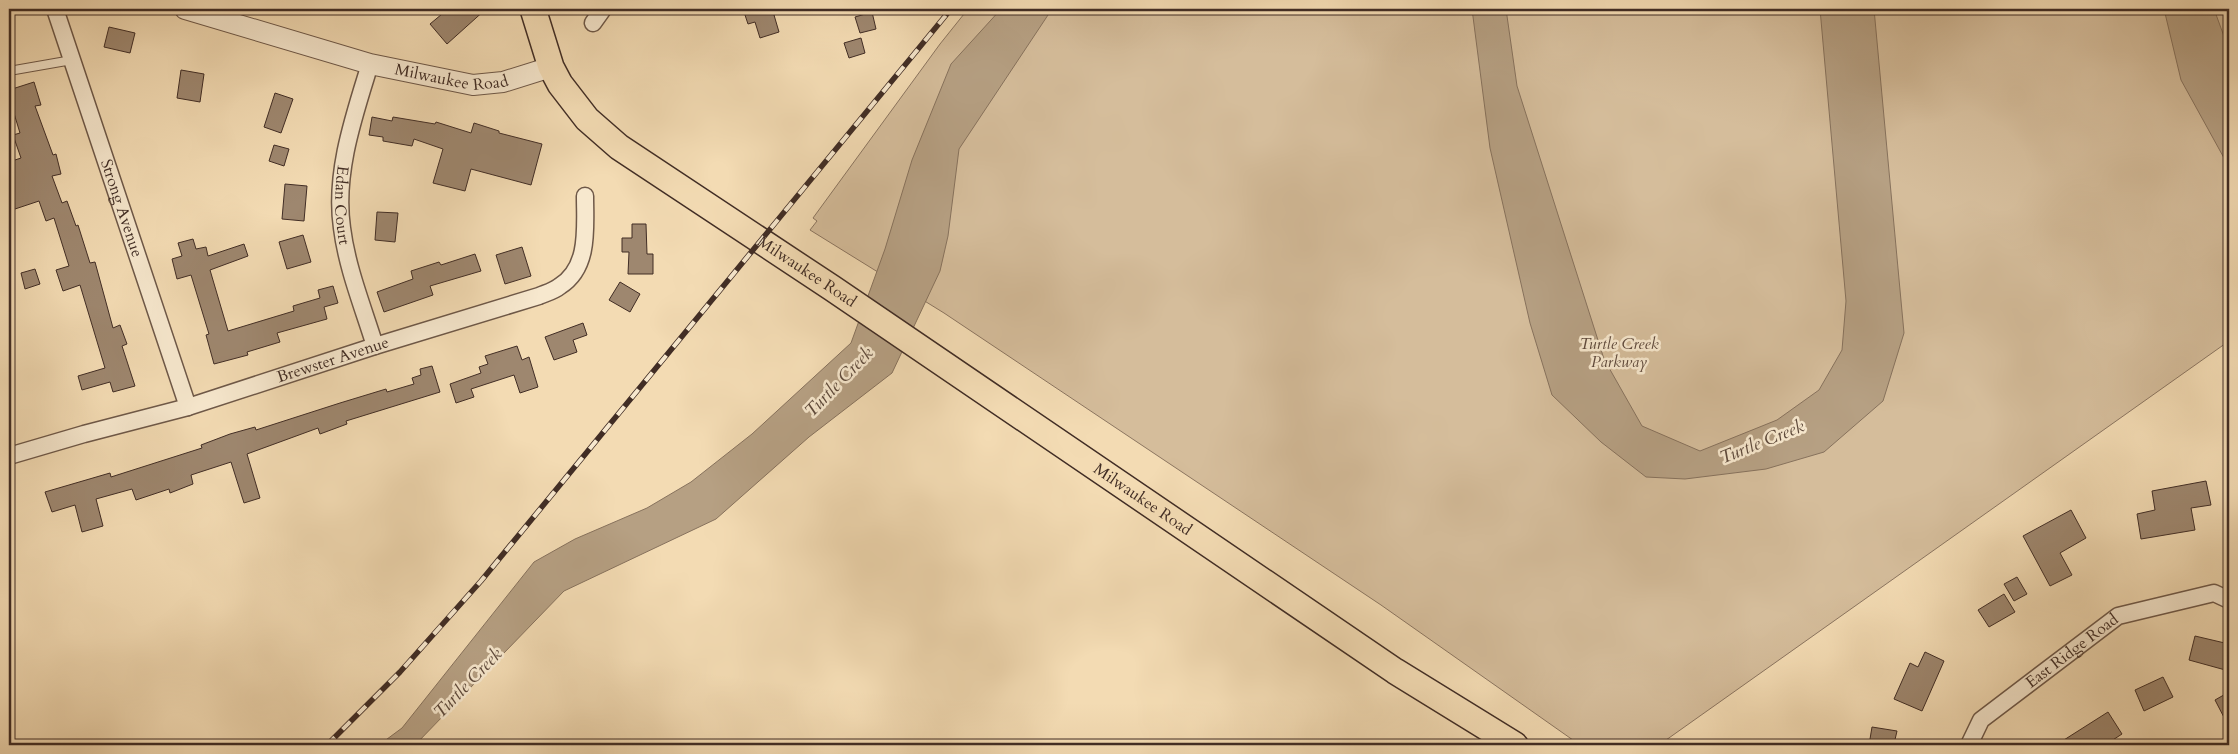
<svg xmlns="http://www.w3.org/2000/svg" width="2238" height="754" font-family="Cardo,serif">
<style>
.green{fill:#d5bd9b;stroke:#8b7560}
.water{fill:#b6a083;stroke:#87725d}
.building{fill:#9e876f;stroke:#412d25}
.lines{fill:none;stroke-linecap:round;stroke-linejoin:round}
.service-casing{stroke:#6e5848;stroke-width:10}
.minor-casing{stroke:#6e5848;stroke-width:19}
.tertiary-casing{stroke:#6e5848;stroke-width:22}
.primary-casing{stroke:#412d25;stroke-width:28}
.service{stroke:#f7e8ce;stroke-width:8}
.minor{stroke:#f7e8ce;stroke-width:16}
.tertiary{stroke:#f7e8ce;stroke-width:20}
.primary{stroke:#f3dbb3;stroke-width:25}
.rail-casing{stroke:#412d25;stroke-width:5.5}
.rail{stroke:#f7e8ce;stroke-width:4;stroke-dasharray:11;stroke-linecap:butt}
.labels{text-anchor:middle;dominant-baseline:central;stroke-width:5;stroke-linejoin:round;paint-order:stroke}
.street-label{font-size:16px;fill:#412d25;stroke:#f7e8ce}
.park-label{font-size:16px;font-style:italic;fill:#5f4a3d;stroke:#f7e8ce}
.water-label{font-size:18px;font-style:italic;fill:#5e4a3c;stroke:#f7e8ce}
</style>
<rect width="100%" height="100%" fill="#f3dbb3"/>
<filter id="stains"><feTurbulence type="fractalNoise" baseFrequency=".004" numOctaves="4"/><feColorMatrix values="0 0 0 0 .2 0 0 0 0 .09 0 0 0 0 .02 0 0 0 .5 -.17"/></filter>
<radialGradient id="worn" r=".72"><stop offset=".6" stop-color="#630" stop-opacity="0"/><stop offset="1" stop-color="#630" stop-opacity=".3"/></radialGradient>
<path class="green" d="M968,9H2229V341L1659,745H1580L1381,605L944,313L810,230L817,221L813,218L940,44Z"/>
<g class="water">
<path d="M1001,9H1052L959,149L948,236L940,271L892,373L809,437L716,519L564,591L415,745H379L402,728L534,562L575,539L647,508L691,482L752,434L851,343L885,249L912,160L951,64Z"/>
<path d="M1472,9H1506L1517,86L1604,359L1642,426L1700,451L1777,420L1819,390L1842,350L1846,301L1820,9H1874L1904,333L1883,401L1824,452L1766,469L1685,479L1646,477L1601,442L1552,395L1530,323L1490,148Z"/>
<path d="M2164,9H2214L2229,50V161L2224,158L2181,80Z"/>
</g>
<g class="building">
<path d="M448,9H486L447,44L430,24Z"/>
<path d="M743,9H786V11L774,15L779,32L760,38L755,22L748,24Z"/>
<path d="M872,12L876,29L860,33L855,17Z"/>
<path d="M109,27L135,33L130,53L104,47Z"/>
<path d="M861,38L865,53L849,58L844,43Z"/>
<path d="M181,70L204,74L200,102L177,98Z"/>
<path d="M34,82L41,105L35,106L53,155L56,154L61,174L52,176L62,203L67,201L76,226L78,225L90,263L95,262L113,328L120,325L127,344L122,346L135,386L113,392L110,382L82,390L78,376L105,368L80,285L63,291L56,270L69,266L54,218L46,221L39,201L12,210L9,201V162L21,158L13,135L20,133L9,97V90Z"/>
<path d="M275,93L293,99L281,133L264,127Z"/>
<path d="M372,117L392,121L393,117L435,124L436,122L471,133L474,123L499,131V133L542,144L531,185L471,169L465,191L433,183L443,149L414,139L412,146L383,141V137L369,135Z"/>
<path d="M274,145L289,149L284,166L269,161Z"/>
<path d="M285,184L307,186L304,221L282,219Z"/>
<path d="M377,212L398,213L395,242L375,240Z"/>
<path d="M632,224H646L647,254H653V274H628L629,252H622V238H632Z"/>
<path d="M303,235L311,262L287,269L279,242Z"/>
<path d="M193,239L196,249L206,247L208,256L244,244L248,256L210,270L228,331L294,311L293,306L320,298L318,290L333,286L338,303L324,307L327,319L277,333L280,342L247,352L248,355L214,364L206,335L209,334L191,275L177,279L172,259L182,256L178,243Z"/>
<path d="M522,247L531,276L505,284L496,255Z"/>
<path d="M475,254L481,271L430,286L433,295L384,312L377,292L413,279L411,271L439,262L441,265Z"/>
<path d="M35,269L40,284L25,289L21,273Z"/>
<path d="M620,282L640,294L630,312L609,300Z"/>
<path d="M583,323L587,335L573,340L577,352L554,360L545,337Z"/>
<path d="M517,346L522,360L529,357L538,387L520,393L514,375L471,389L474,397L456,403L450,384L481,373L479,367L488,364L485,356Z"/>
<path d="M432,366L440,392L346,421L347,424L320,434L318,428L247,454L260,498L244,503L231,462L191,475L193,484L170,493L169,489L136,500L132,489L96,499L103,526L82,532L75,505L52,512L45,492L110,473L111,477L202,448L201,445L230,434L255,427L256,430L340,403L386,389L387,392L414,384L412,378L421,375L420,369Z"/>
<path d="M2206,481L2211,505L2191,508L2195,530L2141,539L2137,514L2155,510L2152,491Z"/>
<path d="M2071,510L2086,538L2060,553L2072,575L2050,586L2023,536Z"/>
<path d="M2017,577L2027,594L2014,601L2004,584Z"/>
<path d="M2004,594L2015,612L1989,627L1978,610Z"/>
<path d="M2195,636L2229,644V671L2189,660Z"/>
<path d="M1925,652L1944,661L1922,711L1894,699L1910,663L1918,667Z"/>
<path d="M2163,677L2173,697L2144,711L2135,690Z"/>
<path d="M2229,692V727L2215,700Z"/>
<path d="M2108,712L2122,734L2105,745H2056Z"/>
<path d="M1872,727L1897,731L1894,744L1869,745Z"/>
</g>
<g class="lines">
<g class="service-casing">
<path id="service" d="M9,71L72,60"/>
</g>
<g class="minor-casing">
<g id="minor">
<path id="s1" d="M55,9L188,407"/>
<path d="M593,23L603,9"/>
<path id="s2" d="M370,64C354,116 334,173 342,228C347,268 363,307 375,346"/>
<path id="s3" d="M9,456L84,434L188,407L375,346L539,296C546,293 554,291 560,286C590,267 585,227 585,196"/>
<path id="s4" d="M1969,745L1981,720L2118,616L2214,593L2229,600"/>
</g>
</g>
<g class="tertiary-casing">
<g id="tertiary">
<path id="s5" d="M185,9L370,64L473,85L503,82L551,67"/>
</g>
</g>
<g class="primary-casing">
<g id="primary">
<path id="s6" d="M533,9L551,67L560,84L587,119L619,147L832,288L1395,671L1515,745"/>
</g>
</g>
<use href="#service" class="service"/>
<use href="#minor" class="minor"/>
<use href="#tertiary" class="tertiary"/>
<use href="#primary" class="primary"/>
<g class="rail-casing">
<path id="rail" d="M327,745L400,672L481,581L951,9"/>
</g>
<use href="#rail" class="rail"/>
</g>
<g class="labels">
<g class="street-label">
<text stroke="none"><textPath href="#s5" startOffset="276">Milwaukee Road</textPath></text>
<text stroke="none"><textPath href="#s2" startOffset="145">Edan Court</textPath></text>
<text stroke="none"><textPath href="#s1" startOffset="210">Strong Avenue</textPath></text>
<text stroke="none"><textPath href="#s6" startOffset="392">Milwaukee Road</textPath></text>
<text stroke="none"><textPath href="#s3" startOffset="338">Brewster Avenue</textPath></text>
<text stroke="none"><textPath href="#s6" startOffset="798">Milwaukee Road</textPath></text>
<text stroke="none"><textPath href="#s4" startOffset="142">East Ridge Road</textPath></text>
</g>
<g class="park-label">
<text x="1619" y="344">Turtle Creek<tspan x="1619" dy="18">Parkway</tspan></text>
</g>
<g class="water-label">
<text transform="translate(839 382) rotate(-46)">Turtle Creek</text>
<text transform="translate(1762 442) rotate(-22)">Turtle Creek</text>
<text transform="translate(468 683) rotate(-46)">Turtle Creek</text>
</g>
</g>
<rect width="2238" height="754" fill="none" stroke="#f3dbb3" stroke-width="30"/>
<rect x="10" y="10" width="2218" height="734" fill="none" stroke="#412d25" stroke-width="2.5"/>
<rect x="15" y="15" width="2208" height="724" fill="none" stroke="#412d25"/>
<rect width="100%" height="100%" filter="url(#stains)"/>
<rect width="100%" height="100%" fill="url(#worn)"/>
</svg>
